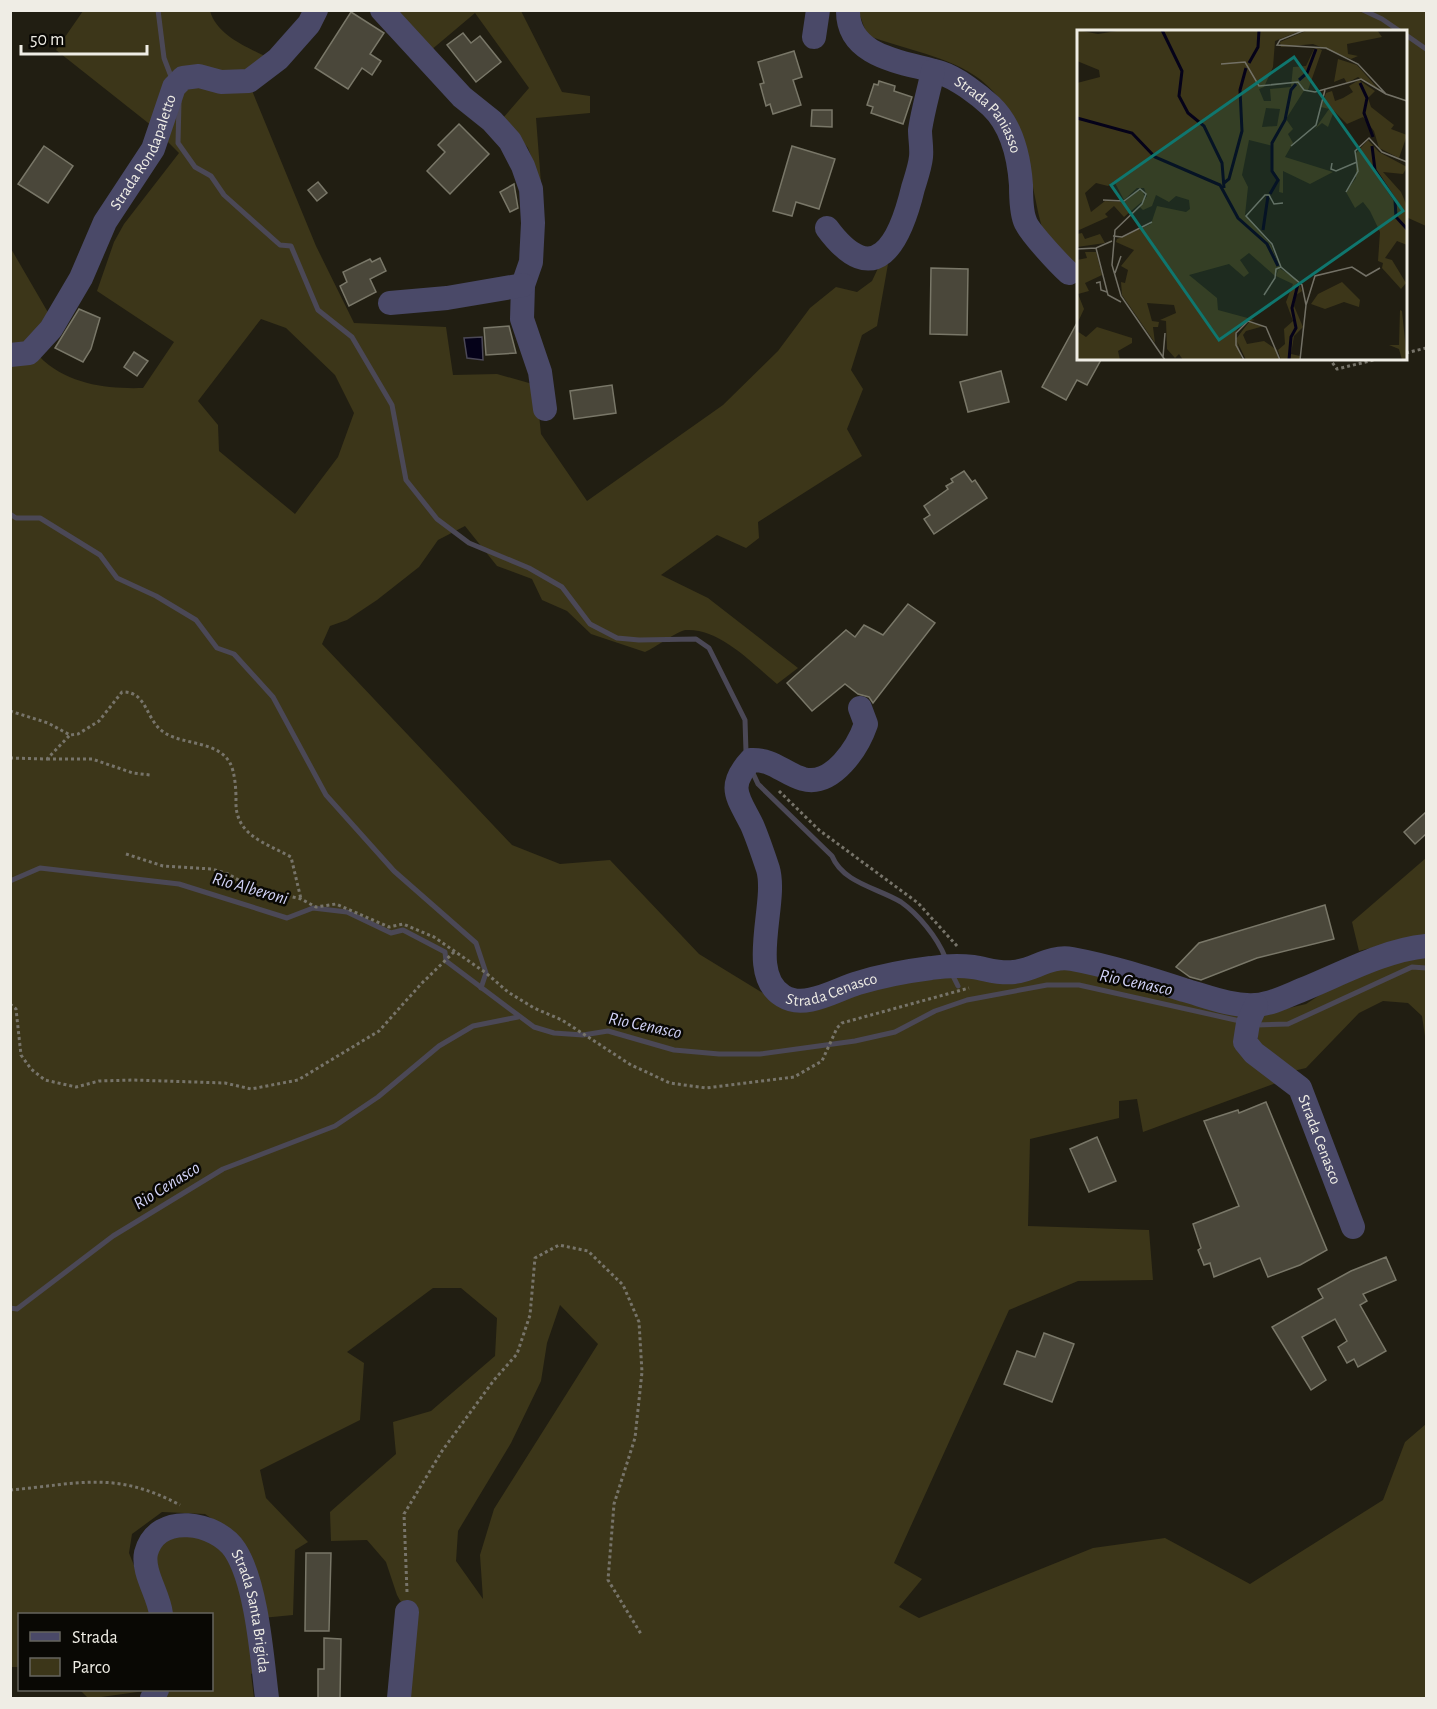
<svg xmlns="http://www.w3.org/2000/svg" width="1437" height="1709" font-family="'Alegreya Sans',sans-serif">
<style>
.green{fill:#3c3619;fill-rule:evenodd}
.water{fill:#050219;stroke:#4b4856;stroke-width:1.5}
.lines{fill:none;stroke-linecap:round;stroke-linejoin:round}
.stream{stroke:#4b4856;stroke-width:5}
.building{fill:#4a473a;stroke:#797768;stroke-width:1.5}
.path{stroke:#77746a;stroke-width:3;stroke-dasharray:3 3;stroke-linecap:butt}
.minor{stroke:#4a4968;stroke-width:24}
.labels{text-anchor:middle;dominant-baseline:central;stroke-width:5;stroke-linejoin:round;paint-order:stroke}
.street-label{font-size:16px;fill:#efede5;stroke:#090804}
.water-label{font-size:18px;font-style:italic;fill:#d2d3f8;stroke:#090804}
.inset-river{fill:none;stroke:#050219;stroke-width:3}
.inset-road{fill:none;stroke:#737166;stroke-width:1.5}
.view{fill:#0f766e;fill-opacity:0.15;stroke:#0f766e;stroke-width:3}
.inset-edge{fill:none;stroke:#efede5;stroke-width:3}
</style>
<rect width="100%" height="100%" fill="#211e12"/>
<g class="green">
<path d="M858,10L1426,11V226L1406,217V32H1078V268C1071,262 1060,256 1053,249C1043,237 1039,217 1036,202C1027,157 1019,111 981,80C948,55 904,50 867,35Z"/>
<path d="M83,11H210C217,36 249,48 271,59L246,76L316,246L354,323L446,327L453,375L497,374L536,385L541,434L587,501L723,405L778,351L810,308L836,287L857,292L872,281L881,262L888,264L877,326L862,335L851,370L863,389L847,429L862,456L758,522L759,538L746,548L717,535L661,575L708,598L798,668L777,684C753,664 720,628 686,630C677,631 655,648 645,652L591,634L567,611L542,600L532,579L497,566L465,526L438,540L419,567L377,600L347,620L330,626L322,644L512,845L560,864L610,860L699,954L776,1001L891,980L1073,967L1243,1016L1242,1027L1287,1079L1143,1132L1137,1099L1119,1101V1118L1030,1139L1028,1226L1149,1230L1153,1280L1078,1281L1009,1310L894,1563L922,1579L899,1607L919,1618L1093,1548L1165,1538L1250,1584L1383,1500L1405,1442L1426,1424V1698H405L415,1628L397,1595L386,1562L367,1540L331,1541L330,1512L396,1454L393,1422L431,1411L495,1356L497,1318L461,1288H433L347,1352L364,1363L360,1420L260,1470L266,1498L308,1542L295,1550L293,1615L262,1618L224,1527L205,1514L162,1512L132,1534L129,1553L150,1605L151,1614H20L19,1667H11L10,247L53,321L31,342C35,348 39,357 44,361C72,385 108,389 143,388L174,342L97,291L114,242L124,224L179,153L152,126L56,50ZM261,319L286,328L335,375L354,413L338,457L295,514L219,451L218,425L198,401ZM560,1305L598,1344L494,1509L480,1555L483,1599L456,1561L458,1531L511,1443L541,1381L547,1343Z"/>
<path d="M395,11H521L562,92L590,96V113L536,118L541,183L528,148L503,118L529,88L475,13L430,51Z"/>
<path d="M1426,858V937L1416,936L1359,951L1352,922Z"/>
<path d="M1426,950V1043L1422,1016L1408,1003L1383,1001L1359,1013L1306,1068L1289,1072L1259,1050L1256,1018L1260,1015L1306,1004L1346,978Z"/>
<path d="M193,1530L233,1557L260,1669L251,1674L254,1698H158L162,1690H212V1614H166L151,1561L156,1544Z"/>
<path d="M80,1690H152L94,1698H88Z"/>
</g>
<path class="water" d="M482,337L483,360L467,358L464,338Z"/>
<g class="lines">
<g class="stream">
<path d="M158,10L164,58L172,79"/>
<path d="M1363,10L1382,19L1401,32"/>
<path d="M1406,35L1426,49"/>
<path d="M179,102L178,143L195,167L211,176L224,195L280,245L291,246L318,310L352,337L392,405L406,480L437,519L469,543L529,568L562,587L590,624L617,638L639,640L696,639L709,648L745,720L746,752"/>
<path d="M10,514L16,518H40L100,555L117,578L156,596L196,620L217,648L234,654L273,697L326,795L394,871L476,943L486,973L481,988"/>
<path d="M752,771L758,784L832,856C843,883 878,888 901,902C918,914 937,937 945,957"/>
<path d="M10,881L40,868L179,884L287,918L313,908L347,912L391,933L403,930L445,952L446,961L534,1027L554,1033L583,1035L608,1031L674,1050L719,1054H760L855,1041L895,1032L935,1011L967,1000L1047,985H1079L1240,1021"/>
<path d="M953,976L958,986"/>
<path d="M1256,1025L1288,1024L1412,967L1426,968"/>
<path d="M10,1308L17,1309L113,1236L223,1169L335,1126L378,1097L439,1046L473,1026L518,1017"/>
</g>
</g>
<g class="building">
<path d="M351,12L384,33L370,54L381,61L372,75L362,68L348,89L315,68Z"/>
<path d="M463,33L471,43L480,36L501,62L476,82L447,45Z"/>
<path d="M794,51L802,77L793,80L801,105L773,114L770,104L766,106L760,84L764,83L758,62Z"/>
<path d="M879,81L895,86L894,91L912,97L903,124L871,113L873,107L867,105L874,84L878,85Z"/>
<path d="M812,110H832V127L811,126Z"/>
<path d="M459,124L489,154L450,194L427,171L445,152L438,145Z"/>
<path d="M44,146L73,166L48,203L18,184Z"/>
<path d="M792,146L835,159L819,209L796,202L792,216L773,211Z"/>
<path d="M318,182L327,193L317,201L308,190Z"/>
<path d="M514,184L518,208L510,212L500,192Z"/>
<path d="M380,258L386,271L370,279L376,292L349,306L340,286L347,282L343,272L370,259L372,262Z"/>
<path d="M931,268L968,269L967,335L930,334Z"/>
<path d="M79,309L100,318L91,349L83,362L55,348Z"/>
<path d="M1078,321V358H1102L1087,385L1077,380L1066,400L1042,387Z"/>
<path d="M509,326L516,353L486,355L484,328Z"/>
<path d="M134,352L148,361L137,376L124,367Z"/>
<path d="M1001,371L1009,402L968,412L960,382Z"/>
<path d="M612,385L616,413L574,419L570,391Z"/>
<path d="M964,471L972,482L975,480L987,498L934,534L924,519L930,515L924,506L948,489L946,486L953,482L951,479Z"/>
<path d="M908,604L935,623L873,703L869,697L858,694L845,684L812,711L787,683L846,630L855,637L864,625L883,635Z"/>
<path d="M1426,812V834L1415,844L1404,832Z"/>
<path d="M1325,905L1334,939L1257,958L1201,980L1190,977L1176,967L1199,943Z"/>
<path d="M1266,1102L1327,1250L1300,1265L1268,1277L1260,1258L1214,1277L1210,1263L1204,1265L1198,1250L1201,1248L1193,1224L1239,1206L1204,1121L1238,1110L1239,1113Z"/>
<path d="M1097,1137L1116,1181L1089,1192L1070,1149Z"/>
<path d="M1386,1257L1396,1280L1363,1294L1367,1301L1360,1305L1386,1351L1358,1367L1354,1359L1347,1363L1338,1347L1347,1341L1335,1319L1302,1337L1326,1380L1311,1390L1272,1327L1323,1298L1318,1289L1351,1271Z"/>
<path d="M1044,1333L1074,1344L1052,1402L1004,1384L1017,1351L1035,1357Z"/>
<path d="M306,1553H331L329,1631H305Z"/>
<path d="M324,1638L341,1639L340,1698H318V1669H324Z"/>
</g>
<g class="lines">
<g class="path">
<path d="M1406,353L1426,348"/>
<path d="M1329,358L1337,369L1382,358"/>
<path d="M10,711L48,723L70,735L78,734L99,721L122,692C148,691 145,721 165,733C184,745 218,741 230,763C235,772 236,790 236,799C234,835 264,842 291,857L301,899"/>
<path d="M10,758L47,759L70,735"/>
<path d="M47,759H92L133,773L150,775"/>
<path d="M779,791L819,830L918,903L957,946"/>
<path d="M126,854L163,866L212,869L228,874L249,886L301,899L316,907L336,904L389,927L403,924L434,937L486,973L508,992L534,1008L562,1020L631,1065L670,1083L706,1088L794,1077L822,1061L837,1028L842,1023L969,988"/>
<path d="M10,1004L16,1009L21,1055L31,1069L45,1080L76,1087L99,1081L133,1080L225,1083L251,1089L298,1080L379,1031L421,984L455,951"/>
<path d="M10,1490C80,1484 114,1470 180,1505"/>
<path d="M407,1592L404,1514L442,1451L494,1380L517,1354L530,1315L535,1258L559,1245L588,1251L623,1285L639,1322L642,1372L635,1438L614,1504L608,1580L641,1634"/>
</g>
<g class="minor">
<path d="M382,10L462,97L492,121L510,141L523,166L531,189L533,223L531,262L523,285L522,319L540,372L545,409"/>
<path id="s1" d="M848,10C847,59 907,62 941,73C957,78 979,95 991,106C1012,126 1019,157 1021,185C1021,196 1021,211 1025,221C1028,231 1060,265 1069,273"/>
<path d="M814,37L818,10"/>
<path d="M827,228C875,293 900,242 913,188C916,178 920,167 921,157C922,148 920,139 920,130C923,110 929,90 933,71"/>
<path d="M390,303L447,298L523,285"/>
<path id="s2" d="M10,355L29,353L51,329L81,278L105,222L153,149L174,87L183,78L199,76L221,82L249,81L278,59L309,24L316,10"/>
<path id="s3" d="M860,708L866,724C858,747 833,787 803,779C783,773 773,759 751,760C726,787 738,797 752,825C758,839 763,854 768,869C778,904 746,974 783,996C805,1010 837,989 858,983C881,976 907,971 931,968C944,966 959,965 973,967C987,969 999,974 1014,972C1034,970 1050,955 1072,959C1110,966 1147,978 1184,990C1206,996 1232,1007 1256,1005C1272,1004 1289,995 1304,989C1343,973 1385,950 1426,946"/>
<path id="s4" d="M1256,1005L1248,1023L1245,1042L1254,1053L1300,1088L1353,1227"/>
<path id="s5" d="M161,1614C159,1595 142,1572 146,1553C157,1511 217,1522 235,1550C257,1584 262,1658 267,1698"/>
<path d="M152,1698L157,1690"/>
<path d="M399,1698L407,1612"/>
</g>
</g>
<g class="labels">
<g class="street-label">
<text stroke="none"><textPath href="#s1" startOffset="188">Strada Paniasso</textPath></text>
<text stroke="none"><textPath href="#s2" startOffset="252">Strada Rondapaletto</textPath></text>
<text stroke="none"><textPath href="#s3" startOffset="468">Strada Cenasco</textPath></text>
<text stroke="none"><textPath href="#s4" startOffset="166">Strada Cenasco</textPath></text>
<text stroke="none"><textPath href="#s5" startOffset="237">Strada Santa Brigida</textPath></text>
</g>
<g class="water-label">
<text transform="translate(250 889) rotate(16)">Rio Alberoni</text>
<text transform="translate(1136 983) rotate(12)">Rio Cenasco</text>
<text transform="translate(645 1026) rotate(12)">Rio Cenasco</text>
<text transform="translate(167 1186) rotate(-32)">Rio Cenasco</text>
</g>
</g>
<g transform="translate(1077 30)">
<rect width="330" height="330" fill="#211e12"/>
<path d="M0,0L21,4L46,0H225L198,11L196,37L187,57L182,59L187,71H194L193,59L214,57L216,37L229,36L238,17L245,20L231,60L228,59L209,89L216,99L211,104L216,113L208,127L256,142L233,154L206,141V163L202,162L203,150L194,138L196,116L172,110L165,145L171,157L168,185L194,215L202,237L198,246L172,223L163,230L172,243L167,247L152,234L112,245L140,268L141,280L178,290L164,293L158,303L165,330H106L102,324L98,328L90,319L89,291L83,290L99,283L97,275L70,273L75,291L82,292L81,297H76L78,313L45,265L44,252L48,253L51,240L44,236L57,220L39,212L40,209L74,194L80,176L109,182L113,179L112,170L99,166L92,172L79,165L75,176L66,180L63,177L70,166L67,158H60L47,170L37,151L31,156L19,153L8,163L14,182L28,171L47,172L61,161H66L68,169L47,187L37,176L28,184L31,187L0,201V53L23,47L22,40L0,31ZM189,78L203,79L200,96L185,97ZM231,0H300L305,7L270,14L271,24L281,26L274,29L236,14L204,17L203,12ZM261,29L280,35L303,61L281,47L270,53L267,48L257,52ZM282,50L298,61L291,68L294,77L317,95L314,99L330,105L322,128L302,118L297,101L286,87L270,94L257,81L251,97L245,93L238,99L252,79L244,77L249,63L255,61L258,71L266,68L276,62L272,56ZM291,110L302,122L330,137L326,144L306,142L324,162L330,176V215L320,211L308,228L315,230L329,253L324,259L305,238L306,233L301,231L303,202L293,181L286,172L278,178L269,162L279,148V123ZM5,203L8,209L23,204L28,213L0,217V204ZM8,222H19L25,245L8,253L12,261L1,264L7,279L0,294V230L10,228ZM202,238L221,250L225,261L219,265L217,276L226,297L217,306L214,324L223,326L222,330H204L201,320L208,314L207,299L216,291L209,272L216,254L199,246ZM265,252L283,270L282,277L267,272L248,279L234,274L241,264ZM323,280L325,281L330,330H325L322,319L312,315H322ZM172,292L187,296L169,301L166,305L170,314L187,311L200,320L202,330H169L159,309ZM20,297L55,308V313L41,321L43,330H0V301L9,307Z" fill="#3c3619" fill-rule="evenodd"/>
<path class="inset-river" d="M85,0L105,41L102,66L111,83L127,96L145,133L147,158M172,33L181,17L182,0M222,50L230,43L239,19M283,53L290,68L287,83L296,107M0,88L55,103L78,127L143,155L161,188L190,214L201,236M295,116L298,140L318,170L319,187L330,199M147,153L152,149L165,101L163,60L169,38M193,164L201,150L195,141V113L208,90L214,60L219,54M186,200L191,166M212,330L214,307L219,298L215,278L221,254"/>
<path class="inset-road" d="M228,0L203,10L200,15L249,18L281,34L309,64L330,71M144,34L168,32L182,56L221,52L227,60L238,62L284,49L309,64M214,116L239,95L248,60M255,133L254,139L259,141L280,132M269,162L281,141L278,121L292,108L305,122L330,132M26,170L47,171L63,159L69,164L65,174L38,200L35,235L44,266L88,330M206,173L197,174L192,165H188L169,186L195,214L204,237L225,255L229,275L223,330M36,206L45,207L75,192M19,218L31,265L44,272M0,219L19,218L35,211M38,243L44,226M19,253L23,252L24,260L30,262M187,265L198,248L199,239L204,237M229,275L238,246L275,237L289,246L303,238M86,327L88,303M167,330L159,315V303L171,291L189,297L203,330"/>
<path class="view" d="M217,27L326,181L142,310L34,155Z"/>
<rect width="330" height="330" class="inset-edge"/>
</g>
<rect width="1437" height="1709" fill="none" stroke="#efede5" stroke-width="24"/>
<rect x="18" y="1613" width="195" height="78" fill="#090804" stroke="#65645e" stroke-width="1.5"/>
<rect x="30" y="1632" width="30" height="9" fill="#4a4968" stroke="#65645e" stroke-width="1.5"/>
<text x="72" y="1643" font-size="18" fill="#efede5">Strada</text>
<rect x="30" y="1658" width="30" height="18" fill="#3c3619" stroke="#65645e" stroke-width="1.5"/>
<text x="72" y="1673" font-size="18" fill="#efede5">Parco</text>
<path d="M21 45v9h126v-9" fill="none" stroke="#efede5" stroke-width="3"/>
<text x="30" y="45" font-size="18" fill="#efede5" stroke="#090804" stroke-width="4.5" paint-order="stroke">50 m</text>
</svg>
